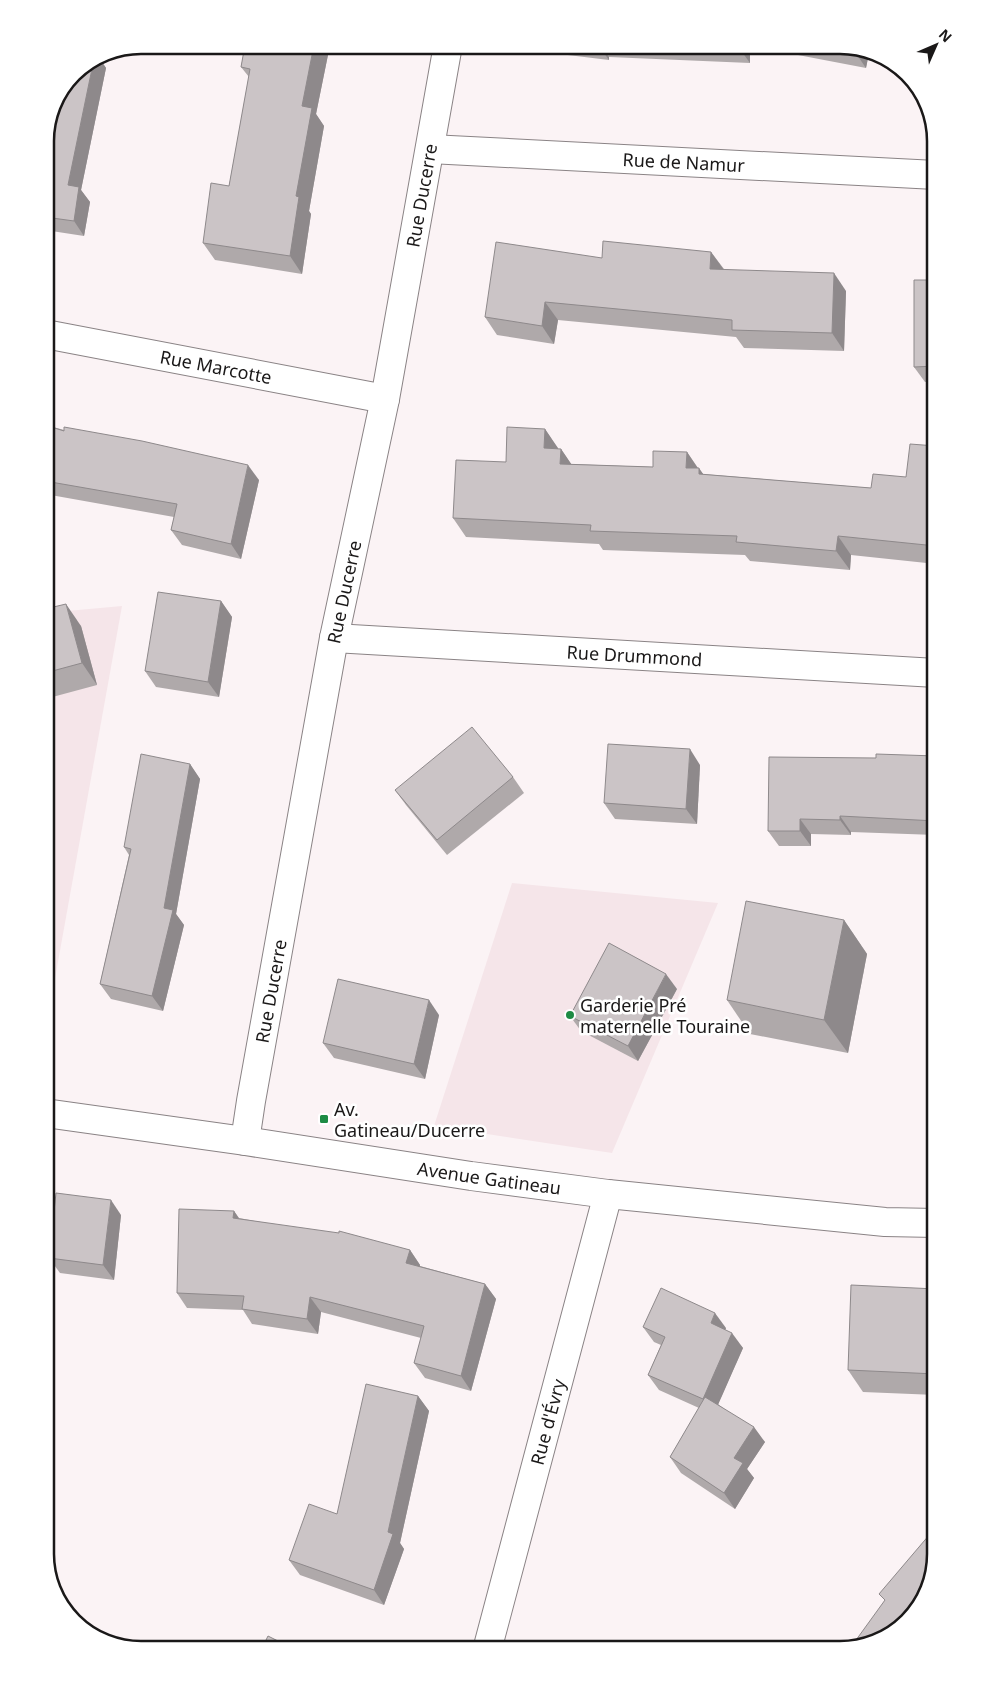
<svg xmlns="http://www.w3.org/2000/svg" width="981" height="1695" font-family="'Noto Sans',sans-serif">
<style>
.built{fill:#f5e5e9}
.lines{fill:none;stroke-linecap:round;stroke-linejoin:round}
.street-casing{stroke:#8a8385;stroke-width:30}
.secondary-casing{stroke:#8a8385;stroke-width:30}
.street{stroke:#fff;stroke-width:28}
.secondary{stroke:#fff;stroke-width:28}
.wall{fill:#afa9aa}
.shaded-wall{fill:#8e898b}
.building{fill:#cbc4c6;stroke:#8e898b}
.poi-dot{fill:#1d8b44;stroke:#fff;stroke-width:2}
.labels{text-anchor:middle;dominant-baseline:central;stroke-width:5;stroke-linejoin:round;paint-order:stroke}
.street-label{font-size:18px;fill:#1a1818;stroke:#fff}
.poi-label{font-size:18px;fill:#1a1818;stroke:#fff;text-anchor:start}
.rim{fill:none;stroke:#1a1818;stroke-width:2.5}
</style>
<rect width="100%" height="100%" fill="#fbf3f5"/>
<g class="built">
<path d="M122,606L45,1034V613Z"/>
<path d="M512,883L718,903L612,1153L434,1126Z"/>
</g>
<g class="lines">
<g class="street-casing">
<g id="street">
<path id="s1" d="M430,149L936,175"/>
<path id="s2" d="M45,334L385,399"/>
<path id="s3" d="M334,638L936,673"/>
<path id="s4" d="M245,1141L251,1101L334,638L385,399L448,45"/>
<path id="s5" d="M487,1650L608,1194"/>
</g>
</g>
<g class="secondary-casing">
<g id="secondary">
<path id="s6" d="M45,1113L245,1141L471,1176L608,1194L885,1222L936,1223"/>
</g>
</g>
<use href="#street" class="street"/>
<use href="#secondary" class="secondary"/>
</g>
<g class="wall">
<path d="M245,45H330L316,114L324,126L309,211L311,214L302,274L215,260L203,243L229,186L249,77L241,67Z"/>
<path d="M539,45H750V63L609,57V60L543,52Z"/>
<path d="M792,45H846L869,53L866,68L798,55Z"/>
<path d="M102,62L106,68L81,190L90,202L84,236L45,230V135Z"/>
<path d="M711,252L724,269L846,291L844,351L744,348L736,337L558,320L554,344L497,335L485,317L602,258Z"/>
<path d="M936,280V382H925L914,367Z"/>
<path d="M45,425L259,480L241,559L182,545L171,530L174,517L45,494Z"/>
<path d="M545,429L558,449H561L571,464L653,467L687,452L698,468L703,474L871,488L906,477L936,446V564L851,555L850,570L750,561L745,555L603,550L599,544L466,537L453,518L506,462Z"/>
<path d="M221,601L232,617L219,697L156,687L145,671Z"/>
<path d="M45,609L81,626L97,685L45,699Z"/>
<path d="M936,756V835L851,832V835L811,834V846H779L768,831L876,758Z"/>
<path d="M190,764L200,779L176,914L184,925L163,1011L111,999L100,984L129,855L124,847Z"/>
<path d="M700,765L697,824L615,819L604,803Z"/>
<path d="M513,777L524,793L447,855L406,805L395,790Z"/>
<path d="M844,920L867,954L848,1053L750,1034L727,1000Z"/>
<path d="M936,976V1056L928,1044Z"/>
<path d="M677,989L638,1061L581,1031L570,1016Z"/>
<path d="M439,1015L425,1079L334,1058L323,1043Z"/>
<path d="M234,1211L239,1218L410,1250L420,1265V1266L485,1284L496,1299L471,1391L425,1378L414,1363L421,1338L321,1312L318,1334L252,1324L243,1310L187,1308L177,1293Z"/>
<path d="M121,1215L114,1280L60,1273L49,1258Z"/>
<path d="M936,1289V1395L863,1392L848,1370Z"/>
<path d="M643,1327L726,1328L725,1330L743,1348L718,1404L765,1442L747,1469L754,1478L735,1509L681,1473L670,1457L699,1408L659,1390L648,1375L661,1345L654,1342Z"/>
<path d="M418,1396L429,1411L400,1543L404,1549L384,1605L300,1575L289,1560L337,1514Z"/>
</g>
<g class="shaded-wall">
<path d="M314,45H330L316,114L324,126L309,211L311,214L302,274L290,256L296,196L302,106Z"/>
<path d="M598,45H600L609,57V60Z"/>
<path d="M737,45H750V63Z"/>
<path d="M856,49L869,53L866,68L855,52Z"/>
<path d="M104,53L102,62L106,68L81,190L90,202L84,236L74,221L68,185L94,59Z"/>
<path d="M711,252L724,270L710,269Z"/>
<path d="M834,273L846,291L844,351L832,333Z"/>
<path d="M545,302L558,320L554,344L542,326Z"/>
<path d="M545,429L558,448L557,467L544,448Z"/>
<path d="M561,449L574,468L560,464Z"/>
<path d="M687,452L699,470V468L712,487L686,468Z"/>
<path d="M248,465L259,480L241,559L231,544Z"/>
<path d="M838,536L851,555L850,570L836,551Z"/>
<path d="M221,601L232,617L219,697L208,682Z"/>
<path d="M66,604L81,626L97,685L82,663Z"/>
<path d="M690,749L700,765L697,824L686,809Z"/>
<path d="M190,764L200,779L176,914L184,925L163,1011L152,996L164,908Z"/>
<path d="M840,816L851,832V835L840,820Z"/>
<path d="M800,819L811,834V846L800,831Z"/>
<path d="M844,920L867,954L848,1053L824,1020Z"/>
<path d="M666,974L677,989L638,1061L628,1046Z"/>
<path d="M429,1000L439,1015L425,1079L414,1064Z"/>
<path d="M111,1200L121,1215L114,1280L103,1265Z"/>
<path d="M234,1211L244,1226L233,1218Z"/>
<path d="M410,1250L420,1265L417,1278L406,1263Z"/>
<path d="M485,1284L496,1299L471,1391L461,1376Z"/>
<path d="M310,1297L321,1312L318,1334L307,1319Z"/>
<path d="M715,1313L726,1328L722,1338L711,1323Z"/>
<path d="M732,1333L743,1348L714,1414L703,1399Z"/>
<path d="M418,1396L429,1411L400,1543L404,1549L384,1605L374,1590L388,1532Z"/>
<path d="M754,1427L765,1442L747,1469L754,1478L735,1509L724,1493L734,1458Z"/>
</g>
<g class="building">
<path d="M245,45H314L302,106L312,108L296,196L299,197L290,256L203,243L211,183L229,186L250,69L241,67Z"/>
<path d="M818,45H846L856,49L855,52Z"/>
<path d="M94,59L68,185L79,187L74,221L45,217V135L73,73Z"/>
<path d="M603,241L711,252L710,269L834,273L832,333L732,330V320L545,302L542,326L485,317L496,242L602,258Z"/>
<path d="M914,280H936V366L914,367Z"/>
<path d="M45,425L64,431V427L142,441L248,465L231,544L171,530L177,504L45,481Z"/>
<path d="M507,427L545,429L544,448L561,449L560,464L653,467V451L687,452L686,468H699V474L871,488L873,474L906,477L910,444L936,446V546L838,536L836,551L736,542L737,536L590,531L591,525L453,518L456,460L506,462Z"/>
<path d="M158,592L221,601L208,682L145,671Z"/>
<path d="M66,604L82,663L45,673V609Z"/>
<path d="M472,727L513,777L437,840L395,790Z"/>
<path d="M608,744L690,749L686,809L604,803Z"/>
<path d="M141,754L190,764L164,908L173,910L152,996L100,984L131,849L124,847Z"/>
<path d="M876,754L936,756V821L840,816V820L800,819V831H768L769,757L876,758Z"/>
<path d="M746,901L844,920L824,1020L727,1000Z"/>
<path d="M609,943L666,974L628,1046L570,1016Z"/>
<path d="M930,976H936V1044H928Z"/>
<path d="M338,979L429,1000L414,1064L323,1043Z"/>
<path d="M56,1193L111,1200L103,1265L49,1258Z"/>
<path d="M179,1209L234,1211L233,1218L339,1233V1231L410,1250L406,1263L485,1284L461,1376L414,1363L424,1326L310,1297L307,1319L242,1309L244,1296L177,1293Z"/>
<path d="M851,1285L936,1289V1374L848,1370Z"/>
<path d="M661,1288L715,1313L711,1323L732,1333L703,1399L648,1375L665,1337L643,1327Z"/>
<path d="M366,1384L418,1396L388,1532L393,1534L374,1590L289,1560L309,1504L337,1514Z"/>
<path d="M705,1397L754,1427L734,1458L743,1463L724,1493L670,1457Z"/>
<path d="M936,1527V1554L920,1607L882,1640L851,1647L885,1600L879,1594Z"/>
<path d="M268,1636L296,1650H261Z"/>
</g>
<g class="poi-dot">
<circle cx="570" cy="1015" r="5"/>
<rect x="319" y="1114" width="10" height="10" rx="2.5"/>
</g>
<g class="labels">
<g class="street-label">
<text stroke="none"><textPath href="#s1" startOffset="254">Rue de Namur</textPath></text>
<text stroke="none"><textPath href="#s4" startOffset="962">Rue Ducerre</textPath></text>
<text stroke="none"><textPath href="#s2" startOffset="174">Rue Marcotte</textPath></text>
<text stroke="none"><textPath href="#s4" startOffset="558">Rue Ducerre</textPath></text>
<text stroke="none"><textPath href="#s3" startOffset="301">Rue Drummond</textPath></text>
<text stroke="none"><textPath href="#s4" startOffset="152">Rue Ducerre</textPath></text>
<text stroke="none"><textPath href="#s6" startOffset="449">Avenue Gatineau</textPath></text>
<text stroke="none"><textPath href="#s5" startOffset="236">Rue d'Évry</textPath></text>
</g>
<g class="poi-label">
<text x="580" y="1005">Garderie Pré<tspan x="580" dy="21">maternelle Touraine</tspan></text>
<text x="334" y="1109">Av.<tspan x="334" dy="21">Gatineau/Ducerre</tspan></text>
</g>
</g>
<path d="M0 0H981V1695H0ZM141 54H840A87 87 0 0 1 927 141V1554A87 87 0 0 1 840 1641H141A87 87 0 0 1 54 1554V141A87 87 0 0 1 141 54Z" fill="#fff" fill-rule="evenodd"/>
<path class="rim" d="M141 54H840A87 87 0 0 1 927 141V1554A87 87 0 0 1 840 1641H141A87 87 0 0 1 54 1554V141A87 87 0 0 1 141 54Z"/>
<g transform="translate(936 45) rotate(45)" stroke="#ffffff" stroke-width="4" paint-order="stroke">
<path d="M0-4L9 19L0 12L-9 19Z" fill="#1a1818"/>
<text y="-8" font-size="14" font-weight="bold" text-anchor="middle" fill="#1a1818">N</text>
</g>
</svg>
